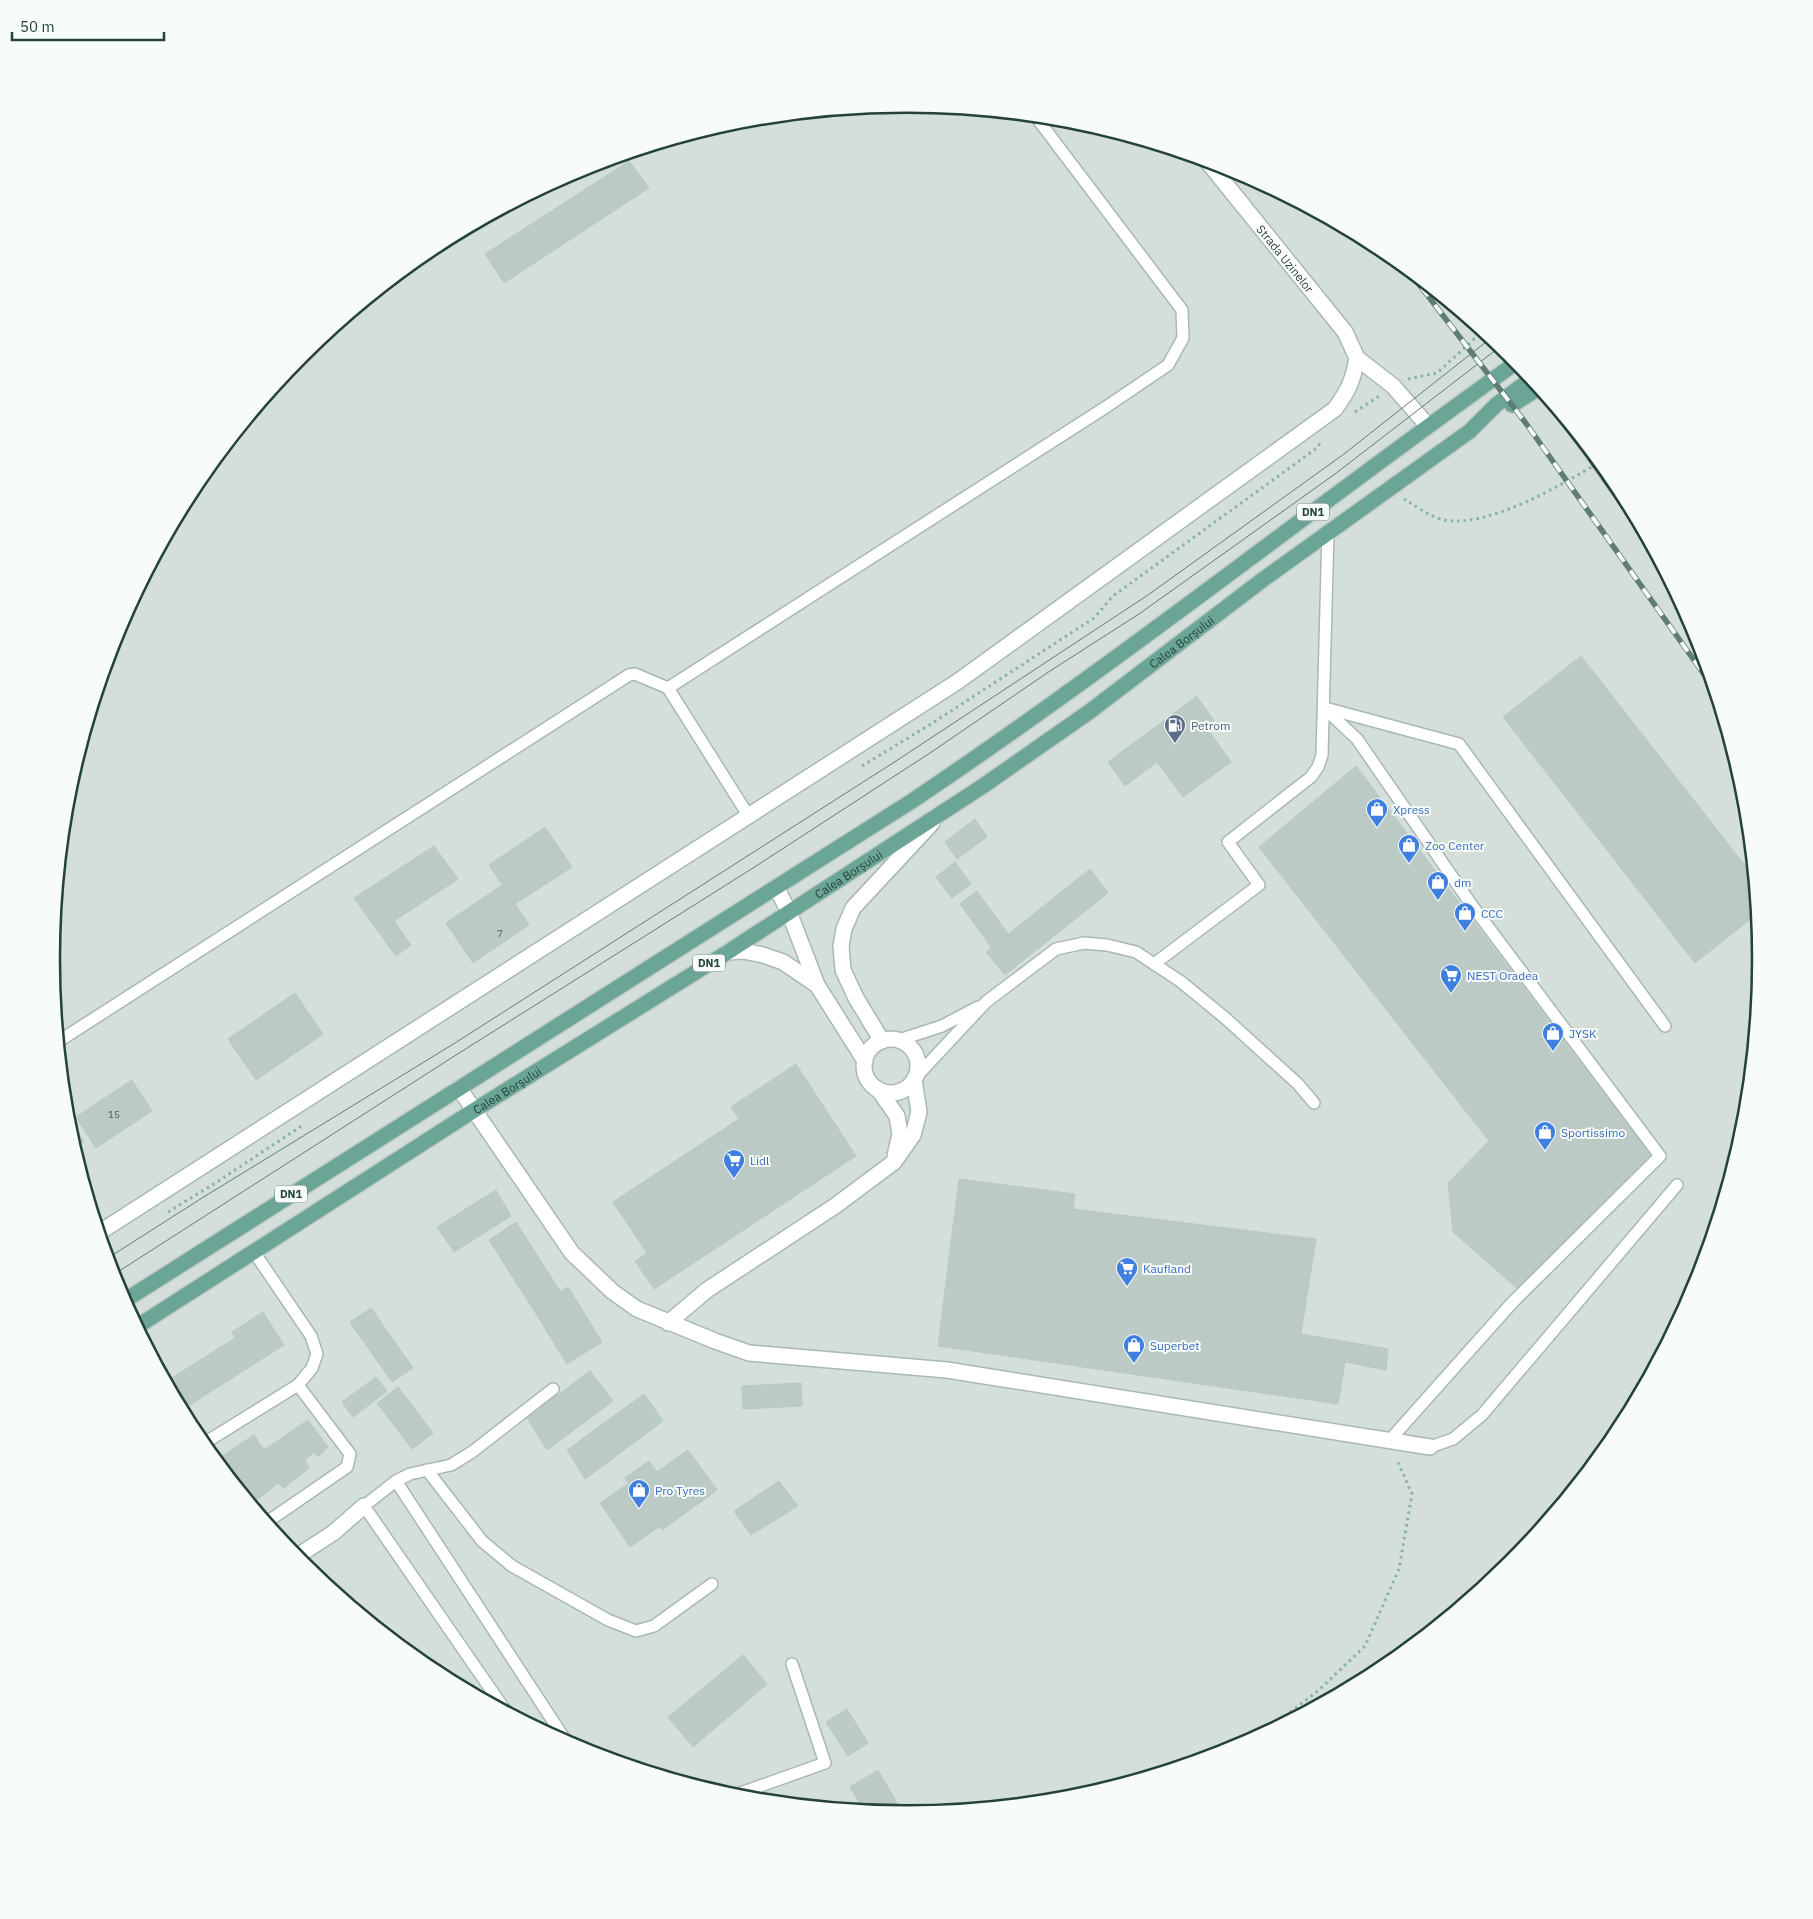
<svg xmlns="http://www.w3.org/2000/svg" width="1813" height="1919" font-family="'IBM Plex Sans',sans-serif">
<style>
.built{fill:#d4dfda}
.building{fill:#bbcac4;stroke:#b8c9c2}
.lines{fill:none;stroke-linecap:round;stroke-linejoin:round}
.service-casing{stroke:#a8b8b2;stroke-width:14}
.minor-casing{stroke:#a8b8b2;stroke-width:18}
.tertiary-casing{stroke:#a8b8b2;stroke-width:18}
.primary-casing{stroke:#c2cac8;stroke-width:18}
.path{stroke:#86b3a5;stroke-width:3;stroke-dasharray:2.5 4;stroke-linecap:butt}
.service{stroke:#fff;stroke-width:11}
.minor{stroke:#fff;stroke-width:15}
.tertiary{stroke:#fff;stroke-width:15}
.primary{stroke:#6aa596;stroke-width:15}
.tram{stroke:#5f7d75;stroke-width:1}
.rail-casing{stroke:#5f7d75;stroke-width:5.5}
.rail{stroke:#f7fbf9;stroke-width:4;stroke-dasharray:11;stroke-linecap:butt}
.labels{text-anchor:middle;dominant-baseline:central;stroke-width:4;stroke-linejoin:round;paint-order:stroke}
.number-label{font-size:10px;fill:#4a645c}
.shield{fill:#f7fbf9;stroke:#637a73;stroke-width:1}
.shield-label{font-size:11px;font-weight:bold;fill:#24423a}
.street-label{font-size:12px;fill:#24423a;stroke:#f7fbf9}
.service-label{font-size:12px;fill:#4e5e75;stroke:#f7fbf9;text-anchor:start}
.shop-label{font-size:12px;fill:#366cbe;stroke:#f7fbf9;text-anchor:start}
.rim{fill:none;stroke:#24423a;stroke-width:2.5}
</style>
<rect width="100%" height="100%" fill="#e6efeb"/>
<circle class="built" cx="906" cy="960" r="852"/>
<g class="building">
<path d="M629,161L649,188L504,283L485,254Z"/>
<path d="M1581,656L1754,877L1757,914L1695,963L1503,717Z"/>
<path d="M1197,696L1214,721L1206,727L1231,762L1183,797L1157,762L1125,786L1108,762Z"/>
<path d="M1356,766L1651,1156L1519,1290L1453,1232L1448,1183L1489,1141L1259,847Z"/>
<path d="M975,819L987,837L957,859L945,842Z"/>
<path d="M545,827L572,867L515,904L489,865Z"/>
<path d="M434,846L458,879L394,921L411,945L396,956L354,898Z"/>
<path d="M955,862L971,884L952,898L936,877Z"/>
<path d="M1090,869L1108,893L1005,975L986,952Z"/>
<path d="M502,885L529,925L473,963L446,923Z"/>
<path d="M977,891L1008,934L991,947L960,904Z"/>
<path d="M295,993L323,1034L256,1080L228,1039Z"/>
<path d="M796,1064L856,1156L654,1289L635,1261L647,1253L613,1202L739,1119L731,1107Z"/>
<path d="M132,1080L152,1111L96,1148L76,1117Z"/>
<path d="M66,1112L84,1142L74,1148L68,1126Z"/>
<path d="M959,1179L1075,1194L1073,1209L1316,1239L1301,1334L1388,1349L1386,1370L1345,1362L1338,1404L938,1346Z"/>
<path d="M496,1190L511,1216L454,1252L437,1227Z"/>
<path d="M516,1222L560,1291L533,1309L489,1240Z"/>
<path d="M568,1287L602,1342L567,1364L533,1309Z"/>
<path d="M371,1308L413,1368L392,1382L350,1322Z"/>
<path d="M263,1312L284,1345L182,1410L167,1381L235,1338L232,1332Z"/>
<path d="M590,1371L613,1401L547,1450L527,1418Z"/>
<path d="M376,1377L387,1391L353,1417L342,1402Z"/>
<path d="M801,1383L802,1406L743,1409L742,1386Z"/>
<path d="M398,1387L433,1433L412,1449L377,1403Z"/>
<path d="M644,1394L663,1421L585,1479L567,1450Z"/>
<path d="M308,1420L328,1447L318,1457L314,1452L305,1460L309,1468L284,1488L278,1483L252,1504L216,1460L254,1435L264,1450Z"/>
<path d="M688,1450L717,1490L687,1512L657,1472Z"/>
<path d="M649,1461L687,1512L662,1530L625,1478Z"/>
<path d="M779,1481L798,1506L751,1535L734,1511Z"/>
<path d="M629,1483L659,1527L630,1547L600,1503Z"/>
<path d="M743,1655L767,1684L693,1747L668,1717Z"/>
<path d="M847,1709L868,1743L848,1756L826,1722Z"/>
<path d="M878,1770L904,1815L864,1811L850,1787Z"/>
</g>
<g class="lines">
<g class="service-casing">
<g id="service">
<path d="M1324,708L1357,739L1471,904L1660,1156L1511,1304L1389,1441"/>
<path d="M1325,708L1459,744L1665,1026"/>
<path d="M748,815L668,688L1106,407L1168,365L1183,338L1182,310L1036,117"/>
<path d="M1154,964L1259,885L1228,842L1311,777L1318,767L1322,755L1328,532"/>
<path d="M899,1040L942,1026L978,1007"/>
<path d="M59,1041L629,675L635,674L668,688"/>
<path d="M916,1077L986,1002L1056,949L1084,943L1107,945L1136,952L1180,981L1224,1017L1298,1084L1314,1103"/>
<path d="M203,1444L298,1385L312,1368L317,1354L311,1336L254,1252"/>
<path d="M1430,1447L1453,1439L1482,1415L1677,1185"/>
<path d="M427,1470L482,1541L512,1566L608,1620L636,1631L654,1626L712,1584"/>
<path d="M396,1481L568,1744"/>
<path d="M267,1522L347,1467L350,1454L298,1385"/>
<path d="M505,1710L364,1506L396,1481L410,1474L451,1465L472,1452L553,1389"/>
<path d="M732,1796L825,1763L792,1664"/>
</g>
</g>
<g class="minor-casing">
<g id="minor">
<path d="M776,887L789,912L817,985"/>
<path d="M728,952L743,951L763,955L783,962L817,985L865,1061"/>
<circle cx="891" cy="1066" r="27"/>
<path d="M882,1041L856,998L843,970L841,946L844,929L853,908L932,823"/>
<path d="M459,1088L572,1253L613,1292L637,1309L715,1341L749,1353L947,1370L1430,1447"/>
<path d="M878,1089L897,1116L900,1134L895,1156"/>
<path d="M668,1323L707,1290L835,1206L894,1162L913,1135L919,1112L914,1080"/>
<path d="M296,1557L333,1533L364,1506"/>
</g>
</g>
<g class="tertiary-casing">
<g id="tertiary">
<path id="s1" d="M1207,161L1345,332L1357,358L1393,386L1428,426"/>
<path d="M100,1232L957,682L1335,409C1348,391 1353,381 1357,358"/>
</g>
</g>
<g class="primary-casing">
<g id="primary">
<path d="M1512,405L1539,388"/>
<path d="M124,1301L912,801C1119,662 1314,507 1517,362"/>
<path id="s2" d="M138,1326L473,1111L728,952L983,786L1089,712L1265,578L1470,431L1496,405L1531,379"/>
</g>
</g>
<g class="path">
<path d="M1408,379L1437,373L1483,331"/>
<path d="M1355,412L1379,396"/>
<path d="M1404,499C1416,506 1430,517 1444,520C1489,528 1561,485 1600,462"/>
<path d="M862,766L931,724L1094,618L1113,596L1317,448L1321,442"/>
<path d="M168,1212L217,1182L303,1125"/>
<path d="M1259,1736L1319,1690L1365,1646L1399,1569L1412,1494L1397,1460"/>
</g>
<use href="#service" class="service"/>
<use href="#minor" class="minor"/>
<use href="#tertiary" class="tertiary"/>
<use href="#primary" class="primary"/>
<g class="tram">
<path d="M108,1258L202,1198L455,1043L896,761L1148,595L1344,454L1491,338"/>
<path d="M113,1275L456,1055L753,868L930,753L1050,671L1139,614L1335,474L1501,346"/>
</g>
<g class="rail-casing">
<g id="rail">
<path d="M1408,270L1525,422L1713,687"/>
<path d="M1518,363L1583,449L1647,540"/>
</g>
</g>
<use href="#rail" class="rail"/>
</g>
<defs>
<g id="fuel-pin" transform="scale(1.125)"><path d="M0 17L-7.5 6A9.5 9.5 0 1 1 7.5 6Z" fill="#5c6f8a" stroke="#f7fbf9"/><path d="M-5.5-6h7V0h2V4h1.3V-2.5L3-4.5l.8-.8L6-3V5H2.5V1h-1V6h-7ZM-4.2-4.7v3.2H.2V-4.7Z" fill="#fff"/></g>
<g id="shop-pin" transform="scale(1.125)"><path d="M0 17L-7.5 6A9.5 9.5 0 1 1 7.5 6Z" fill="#3f7fe0" stroke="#f7fbf9"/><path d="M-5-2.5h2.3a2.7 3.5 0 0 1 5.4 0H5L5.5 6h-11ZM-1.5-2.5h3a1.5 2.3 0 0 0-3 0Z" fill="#fff"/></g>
<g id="supermarket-pin" transform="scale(1.125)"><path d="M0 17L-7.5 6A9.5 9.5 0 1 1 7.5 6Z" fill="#3f7fe0" stroke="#f7fbf9"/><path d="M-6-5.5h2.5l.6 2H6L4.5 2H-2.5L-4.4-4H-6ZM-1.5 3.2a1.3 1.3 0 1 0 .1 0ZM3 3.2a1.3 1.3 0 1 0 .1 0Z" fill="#fff"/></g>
</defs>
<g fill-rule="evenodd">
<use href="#fuel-pin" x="1175" y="725"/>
<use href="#shop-pin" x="1377" y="809"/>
<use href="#shop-pin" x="1409" y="845"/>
<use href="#shop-pin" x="1438" y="882"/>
<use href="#shop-pin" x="1465" y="913"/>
<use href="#supermarket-pin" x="1451" y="975"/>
<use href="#shop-pin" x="1553" y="1033"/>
<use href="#shop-pin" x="1545" y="1132"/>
<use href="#supermarket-pin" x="734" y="1160"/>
<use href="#supermarket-pin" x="1127" y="1268"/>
<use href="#shop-pin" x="1134" y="1345"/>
<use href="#shop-pin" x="639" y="1490"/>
</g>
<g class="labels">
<g class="number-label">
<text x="500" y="933">7</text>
<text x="114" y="1114">15</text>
</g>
<g class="shield">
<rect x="1297" y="503.5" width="32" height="17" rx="4"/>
<rect x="693" y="954.5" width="32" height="17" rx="4"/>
<rect x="275" y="1185.5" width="32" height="17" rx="4"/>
</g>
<g class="shield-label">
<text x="1313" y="512">DN1</text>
<text x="709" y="963">DN1</text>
<text x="291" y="1194">DN1</text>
</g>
<g class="street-label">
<text stroke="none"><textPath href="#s1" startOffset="125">Strada Uzinelor</textPath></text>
<text stroke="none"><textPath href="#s2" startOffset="1248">Calea Borșului</textPath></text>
<text stroke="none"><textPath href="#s2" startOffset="842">Calea Borșului</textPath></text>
<text stroke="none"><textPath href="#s2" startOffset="438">Calea Borșului</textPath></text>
</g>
<g class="service-label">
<text x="1191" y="725">Petrom</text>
</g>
<g class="shop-label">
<text x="1393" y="809">Xpress</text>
<text x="1425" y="845">Zoo Center</text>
<text x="1454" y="882">dm</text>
<text x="1481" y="913">CCC</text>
<text x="1467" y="975">NEST Oradea</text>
<text x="1569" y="1033">JYSK</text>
<text x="1561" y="1132">Sportissimo</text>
<text x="750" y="1160">Lidl</text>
<text x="1143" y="1268">Kaufland</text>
<text x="1150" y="1345">Superbet</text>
<text x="655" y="1490">Pro Tyres</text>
</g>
</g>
<path d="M0 0H1813V1919H0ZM60 959a846 846 0 1 1 1692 0a846 846 0 1 1-1692 0Z" fill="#f7fbf9" fill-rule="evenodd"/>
<path class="rim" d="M60 959a846 846 0 1 1 1692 0a846 846 0 1 1-1692 0Z"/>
<path d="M12 32v8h152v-8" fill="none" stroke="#24423a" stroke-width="2.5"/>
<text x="20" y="32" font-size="15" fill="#24423a" stroke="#f7fbf9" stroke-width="4" paint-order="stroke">50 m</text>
</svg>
